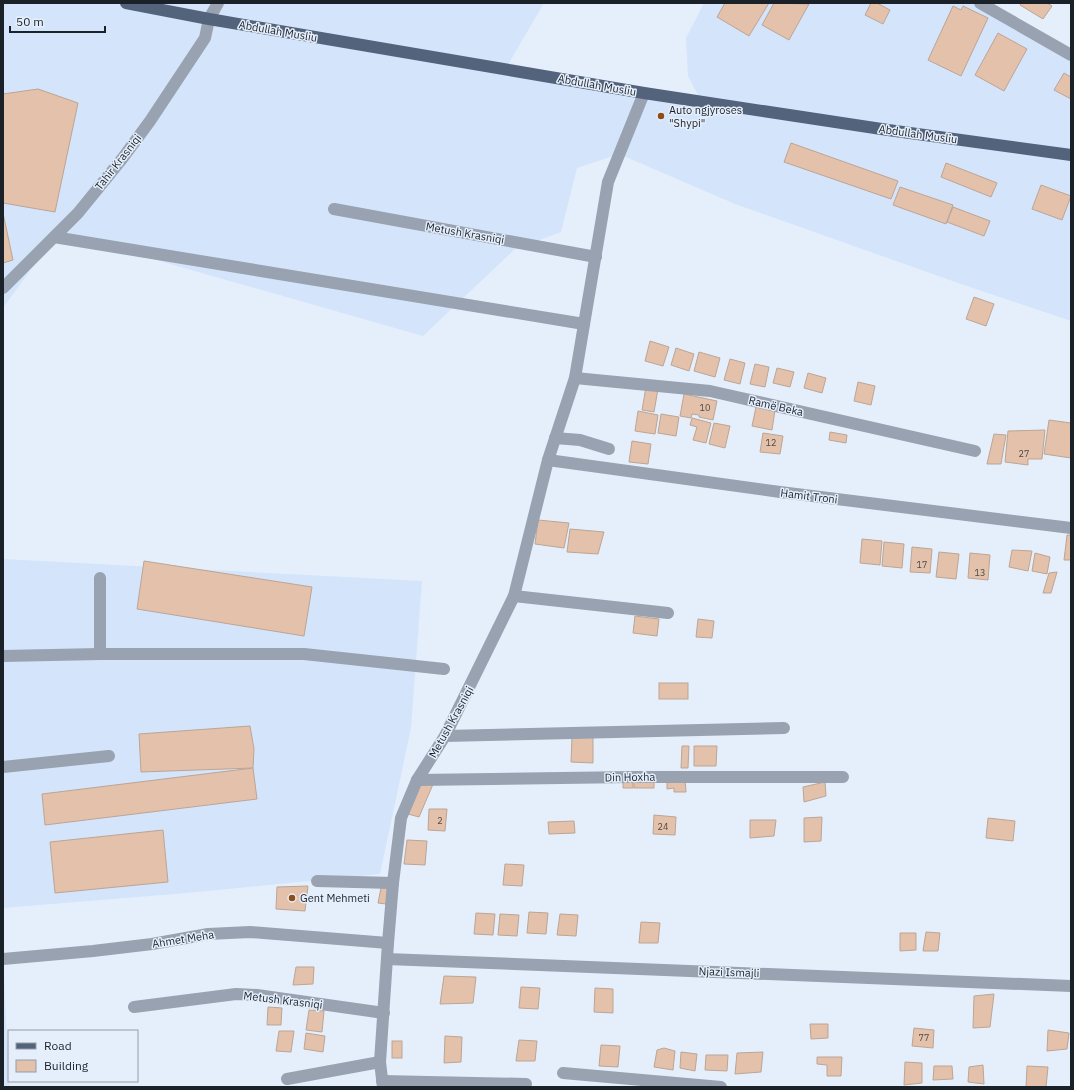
<svg xmlns="http://www.w3.org/2000/svg" width="1074" height="1090" font-family="'IBM Plex Sans',sans-serif">
<style>
.built{fill:#d4e4fb}
.building{fill:#e3c1aa;stroke:#bca595}
.lines{fill:none;stroke-linecap:round;stroke-linejoin:round}
.minor{stroke:#98a2b0;stroke-width:12}
.major{stroke:#53637b;stroke-width:12}
.poi-dot{fill:#8d4e16;stroke:#e5effc;stroke-width:1.5}
.labels{text-anchor:middle;dominant-baseline:central;stroke-width:3;stroke-linejoin:round;paint-order:stroke}
.number-label{font-size:9px;fill:#4d4949}
.street-label{font-size:11px;fill:#1b2129;stroke:#e5effc}
.poi-label{font-size:11px;fill:#1b2129;stroke:#e5effc;text-anchor:start}
</style>
<rect width="100%" height="100%" fill="#e5effc"/>
<g class="built">
<path d="M3,3H544L509,63L644,93L701,101L688,76L686,38L704,3H980L1071,57V321L961,284L735,204L619,154L577,168L561,232L515,249L423,336L58,232L3,308Z"/>
<path d="M3,559L422,581L411,728L380,874L187,893L3,908Z"/>
<path d="M3,956L9,1081L10,1087H3Z"/>
</g>
<g class="building">
<path d="M725,3H769L749,36L717,17Z"/>
<path d="M774,3L809,4L789,40L762,25Z"/>
<path d="M871,3H877L890,10L883,24L865,15Z"/>
<path d="M1021,3H1047L1052,6L1043,19L1020,5Z"/>
<path d="M953,6L961,10L963,6L988,18L961,76L928,60Z"/>
<path d="M998,33L1027,49L1004,91L975,75Z"/>
<path d="M1064,73L1071,77V99L1054,90Z"/>
<path d="M38,89L78,103L55,212L3,203V94Z"/>
<path d="M791,143L898,181L891,199L784,162Z"/>
<path d="M946,163L997,183L991,197L941,177Z"/>
<path d="M1041,185L1071,196L1062,220L1032,209Z"/>
<path d="M900,187L953,205L946,224L893,205Z"/>
<path d="M953,207L990,221L984,236L947,222Z"/>
<path d="M3,213L13,260L3,263Z"/>
<path d="M974,297L994,304L986,326L966,319Z"/>
<path d="M650,341L669,347L663,366L645,361Z"/>
<path d="M676,348L694,354L689,371L671,365Z"/>
<path d="M699,352L720,358L715,377L694,371Z"/>
<path d="M730,359L745,363L740,384L724,380Z"/>
<path d="M755,364L769,367L765,387L750,384Z"/>
<path d="M777,368L794,372L790,387L773,383Z"/>
<path d="M808,373L826,378L822,393L804,388Z"/>
<path d="M858,382L875,386L871,405L854,401Z"/>
<path d="M646,387L658,389L654,412L642,410Z"/>
<path d="M684,394L717,401L713,420L699,417V415L692,414L691,418L680,416Z"/>
<path d="M756,407L775,410L772,430L752,426Z"/>
<path d="M638,411L658,415L655,434L635,431Z"/>
<path d="M661,414L679,417L676,436L658,433Z"/>
<path d="M692,418L711,423L706,443L693,440L697,427L690,425Z"/>
<path d="M1049,420L1071,423V458L1044,454Z"/>
<path d="M714,423L730,426L725,448L709,444Z"/>
<path d="M1045,430L1042,459H1028V465L1005,462L1008,431Z"/>
<path d="M830,432L847,435L846,443L829,440Z"/>
<path d="M763,433L783,436L780,454L760,452Z"/>
<path d="M994,434L1006,435L1001,464H987Z"/>
<path d="M632,441L651,444L648,464L629,462Z"/>
<path d="M538,520L569,523L564,548L535,544Z"/>
<path d="M570,529L604,532L598,554L567,552Z"/>
<path d="M1067,535H1071V560H1064Z"/>
<path d="M862,539L882,541L880,565L860,563Z"/>
<path d="M884,542L904,544L902,568L882,566Z"/>
<path d="M912,547L932,549L930,573L910,572Z"/>
<path d="M1012,550L1032,551L1028,571L1009,567Z"/>
<path d="M939,552L959,554L956,579L936,577Z"/>
<path d="M970,553L990,555L988,580L968,578Z"/>
<path d="M1035,553L1050,557L1047,574L1032,571Z"/>
<path d="M144,561L312,587L304,636L137,609Z"/>
<path d="M1057,572L1051,593H1043L1049,573Z"/>
<path d="M635,616L659,619L657,636L633,633Z"/>
<path d="M698,619L714,621L712,638L696,637Z"/>
<rect x="659" y="683" width="29" height="16"/>
<path d="M250,726L254,749L253,768L141,772L139,734Z"/>
<path d="M572,737H593V763L571,762Z"/>
<path d="M682,746H689L688,768H681Z"/>
<path d="M694,746H717L716,766H694Z"/>
<path d="M253,768L257,799L45,825L42,794Z"/>
<path d="M623,778L633,779V788H623Z"/>
<path d="M685,778L686,792H674V788L667,789V779Z"/>
<rect x="634" y="779" width="20" height="9"/>
<path d="M422,782H434L419,817L408,814Z"/>
<path d="M825,782L826,796L804,802L803,787Z"/>
<path d="M429,809H447L445,831L428,830Z"/>
<path d="M654,815L676,817L675,835L653,834Z"/>
<path d="M822,817L821,841L804,842V818Z"/>
<path d="M988,818L1015,821L1013,841L986,838Z"/>
<path d="M750,820H776L774,836L750,838Z"/>
<path d="M574,821L575,833L549,834L548,822Z"/>
<path d="M163,830L168,882L55,893L50,842Z"/>
<path d="M407,840L427,841L425,865L404,864Z"/>
<path d="M505,864L524,865L522,886L503,885Z"/>
<path d="M308,886L305,911L276,909L277,887Z"/>
<path d="M381,888H388L386,904L378,903Z"/>
<path d="M529,912L548,913L546,934L527,933Z"/>
<path d="M476,913L495,914L493,935L474,934Z"/>
<path d="M500,914L519,915L517,936L498,935Z"/>
<path d="M560,914L578,915L576,936L557,935Z"/>
<path d="M641,922L660,923L658,943H639Z"/>
<path d="M926,932L940,933L938,951H923Z"/>
<path d="M900,933H916V950L900,951Z"/>
<path d="M296,967H314L313,984L293,985Z"/>
<path d="M444,976L476,977L473,1003L440,1004Z"/>
<path d="M521,987L540,988L538,1009L519,1008Z"/>
<path d="M595,988L613,989V1013L594,1012Z"/>
<path d="M994,994L990,1027L973,1028L974,996Z"/>
<path d="M268,1007L282,1008L281,1025H267Z"/>
<path d="M309,1010L324,1011L322,1032L306,1030Z"/>
<path d="M810,1024H828V1038L811,1039Z"/>
<path d="M914,1028L934,1030L933,1048L912,1046Z"/>
<path d="M1048,1030L1069,1033L1067,1049L1047,1051Z"/>
<path d="M279,1031H294L291,1052L276,1051Z"/>
<path d="M306,1033L325,1036L323,1052L304,1049Z"/>
<path d="M445,1036L462,1037L461,1062L444,1063Z"/>
<path d="M519,1040L537,1041L535,1061H516Z"/>
<rect x="392" y="1041" width="10" height="17"/>
<path d="M601,1045L620,1046L618,1067L599,1066Z"/>
<path d="M664,1048L675,1051L673,1070L654,1067L657,1050Z"/>
<path d="M681,1052L697,1054L695,1071L680,1068Z"/>
<path d="M763,1052L761,1072L735,1074L737,1053Z"/>
<path d="M706,1055H728L727,1071L705,1070Z"/>
<path d="M817,1057H842L841,1076H827V1065L817,1064Z"/>
<path d="M905,1062L922,1063V1083L904,1085Z"/>
<path d="M983,1065L984,1084L968,1082L969,1067Z"/>
<path d="M934,1066H952L953,1079L933,1080Z"/>
<path d="M1027,1066L1048,1067L1046,1087H1026Z"/>
</g>
<g class="lines">
<g class="minor">
<path d="M980,3L1071,55"/>
<path d="M334,209L596,257"/>
<path d="M54,237L584,324"/>
<path d="M3,288L78,213L122,159L150,121L205,38L209,19L218,3"/>
<path d="M575,378L710,391L975,451"/>
<path d="M555,438L580,440L609,449"/>
<path d="M548,460L780,492L1071,528"/>
<path d="M514,596L668,613"/>
<path d="M100,654V578"/>
<path d="M3,656L100,654H304L444,669"/>
<path d="M445,736L784,728"/>
<path d="M3,767L109,756"/>
<path d="M417,780L632,777H843"/>
<path d="M317,881L393,883"/>
<path d="M3,959L93,951L152,944L208,934L250,932L388,943"/>
<path d="M387,959L1071,986"/>
<path d="M134,1007L236,994L257,995L384,1013"/>
<path d="M563,1073L721,1087"/>
<path d="M287,1079L380,1062"/>
<path d="M382,1081L526,1084"/>
<path d="M383,1087L380,1062L388,943L393,883L401,818L417,780L445,736L514,596L548,460L575,378L608,182L644,93"/>
</g>
<path class="major" d="M126,3L209,19L644,93L888,130L1071,155"/>
</g>
<g class="poi-dot">
<circle cx="661" cy="116" r="4"/>
<circle cx="292" cy="898" r="4"/>
</g>
<g class="labels">
<g class="number-label">
<text x="705" y="407">10</text>
<text x="771" y="442">12</text>
<text x="1024" y="453">27</text>
<text x="922" y="564">17</text>
<text x="980" y="572">13</text>
<text x="440" y="820">2</text>
<text x="663" y="826">24</text>
<text x="924" y="1037">77</text>
</g>
<g class="street-label">
<text transform="translate(278 31) rotate(10)">Abdullah Musliu</text>
<text transform="translate(597 85) rotate(10)">Abdullah Musliu</text>
<text transform="translate(918 134) rotate(8)">Abdullah Musliu</text>
<text transform="translate(118 162) rotate(-52)">Tahir Krasniqi</text>
<text transform="translate(465 233) rotate(10)">Metush Krasniqi</text>
<text transform="translate(776 406) rotate(13)">Ramë Beka</text>
<text transform="translate(809 496) rotate(7)">Hamit Troni</text>
<text transform="translate(451 722) rotate(-61)">Metush Krasniqi</text>
<text transform="translate(630 777) rotate(-1)">Din Hoxha</text>
<text transform="translate(183 939) rotate(-9)">Ahmet Meha</text>
<text transform="translate(729 972) rotate(2)">Njazi Ismajli</text>
<text transform="translate(283 1000) rotate(7)">Metush Krasniqi</text>
</g>
<g class="poi-label">
<text x="669" y="110">Auto ngjyroses<tspan x="669" dy="13">"Shypi"</tspan></text>
<text x="300" y="898">Gent Mehmeti</text>
</g>
</g>
<rect width="1074" height="1090" fill="none" stroke="#1b2129" stroke-width="8"/>
<rect x="8" y="1030" width="130" height="52" fill="#e5effc" stroke="#949da8"/>
<rect x="16" y="1043" width="20" height="6" fill="#53637b" stroke="#949da8"/>
<text x="44" y="1050" font-size="12" fill="#1b2129">Road</text>
<rect x="16" y="1060" width="20" height="12" fill="#e3c1aa" stroke="#949da8"/>
<text x="44" y="1070" font-size="12" fill="#1b2129">Building</text>
<path d="M10 26v6h95v-6" fill="none" stroke="#1b2129" stroke-width="2"/>
<text x="16" y="26" font-size="12" fill="#1b2129" stroke="#e5effc" stroke-width="3" paint-order="stroke">50 m</text>
</svg>
